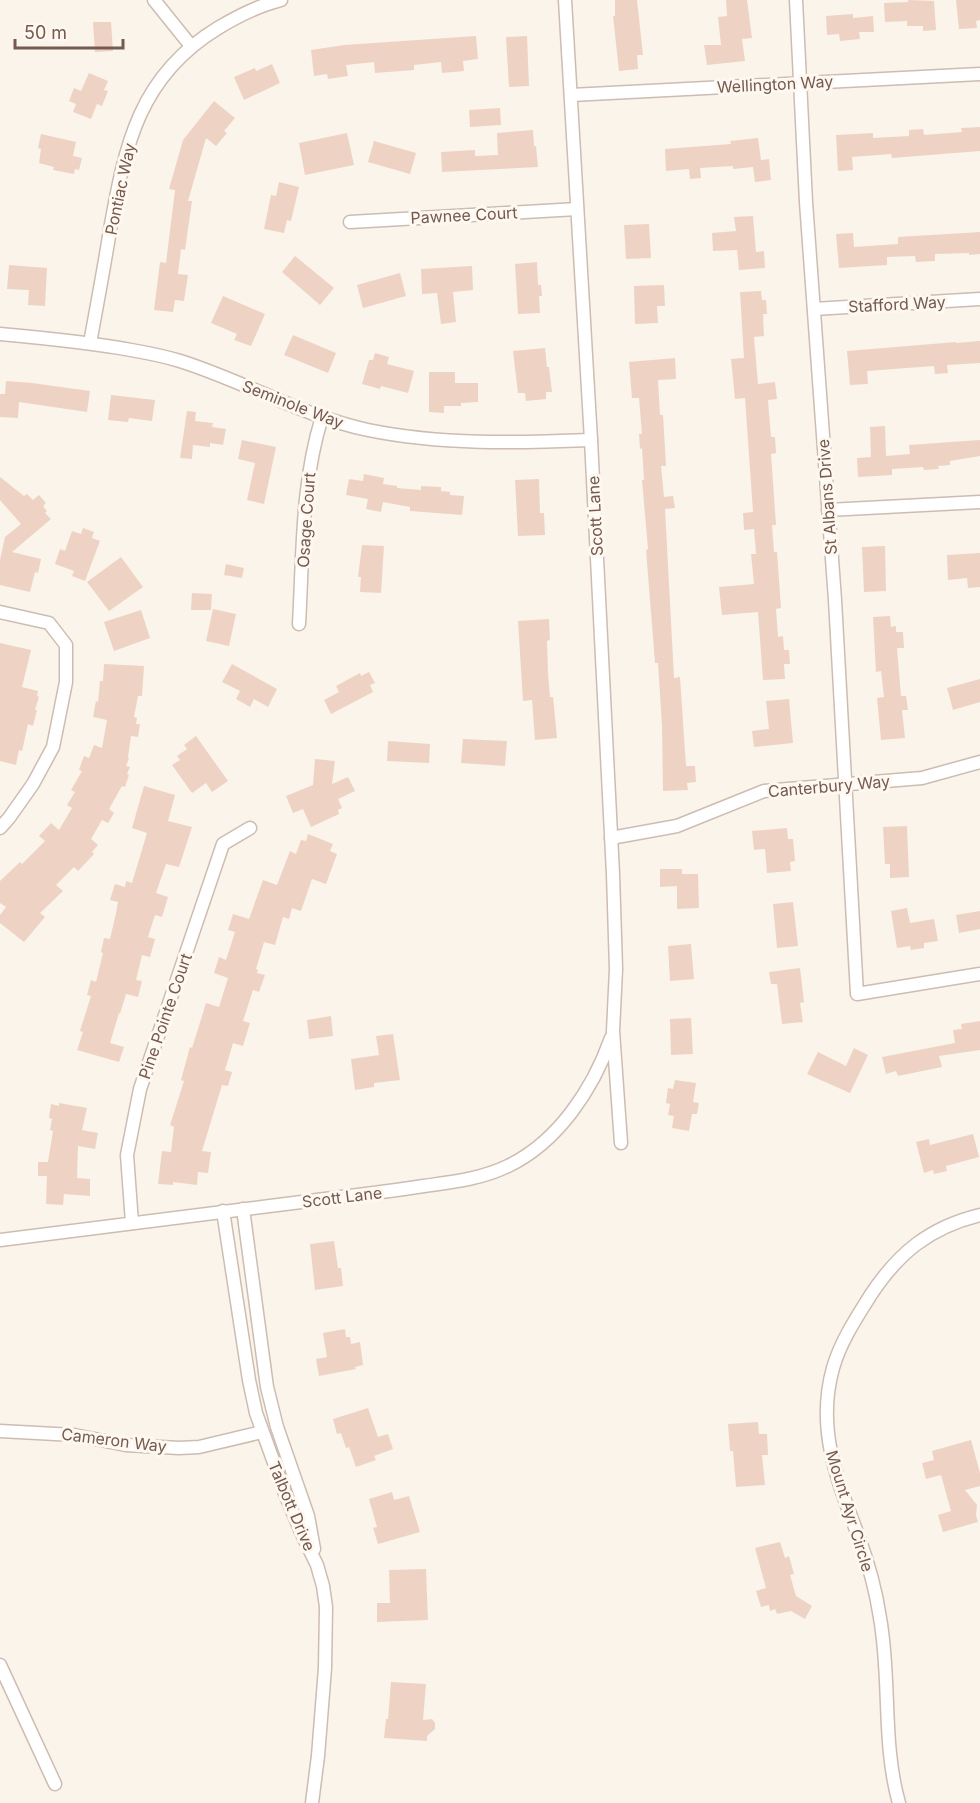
<svg xmlns="http://www.w3.org/2000/svg" width="980" height="1803" font-family="Inter,sans-serif">
<style>
.building{fill:#eed3c4}
.lines{fill:none;stroke-linecap:round;stroke-linejoin:round}
.minor-casing{stroke:#cdbcb1;stroke-width:15}
.minor{stroke:#fff;stroke-width:12}
.labels{text-anchor:middle;dominant-baseline:central;stroke-width:6;stroke-linejoin:round;paint-order:stroke}
.street-label{font-size:16px;fill:#745a4f;stroke:#fef8f0}
</style>
<rect width="100%" height="100%" fill="#fbf4ea"/>
<g class="building">
<path d="M615,0H637L643,55H637L638,69L619,71L613,16H615Z"/>
<path d="M726,0H747L752,38L742,39L745,61L707,65L704,45H721L718,17L727,16Z"/>
<path d="M908,0L934,1L936,30L923,31V26H907V21L885,22L884,3L908,2Z"/>
<path d="M956,0H980V20L976,21L977,28L959,29Z"/>
<path d="M853,14V18L873,16L874,32H859L860,39L840,41L839,34L827,35L826,16Z"/>
<path d="M93,22H111L113,51L95,52Z"/>
<path d="M476,36L478,59L463,61L464,71L442,73L441,62L414,65V70L375,73L374,62L346,65L348,76L328,79L327,74L314,76L311,50L344,45Z"/>
<path d="M527,36L529,86L509,87L506,37Z"/>
<path d="M272,64L280,83L244,100L234,77L255,68L256,71Z"/>
<path d="M89,73L108,81L104,90L108,91L102,106L97,104L91,119L73,112L76,104L69,101L74,88L81,91Z"/>
<path d="M214,101L235,118L224,131L227,133L216,146L206,138L188,201H192L185,250L181,249L178,274L188,275L184,301L175,300L173,312L154,310L160,262L166,263L175,190L169,189L183,140Z"/>
<path d="M500,108L501,125L470,127L469,110Z"/>
<path d="M980,127V151L892,158L891,154L852,157L853,170L838,171L836,135L873,133V138L909,136V130L923,129L924,135L962,132L961,128Z"/>
<path d="M533,130L534,146H536L538,167L442,172L441,152L475,150V156L498,155L497,133Z"/>
<path d="M347,133L354,165L305,175L299,143Z"/>
<path d="M41,134L76,142L73,156L82,158L79,170L75,169L74,174L53,170L54,167L39,163L41,149L38,148Z"/>
<path d="M758,138L761,160L769,159L771,180L755,182L753,167L733,169V166L700,168L701,178L690,179L689,169L666,171L665,149L731,144L730,141Z"/>
<path d="M374,141L416,153L410,174L368,162Z"/>
<path d="M279,182L299,187L291,221L287,220L284,233L264,229L271,195L276,196Z"/>
<path d="M753,216L756,252L764,251L765,268L739,270L737,250L713,251L712,233L736,231L734,217Z"/>
<path d="M649,224L651,258L626,259L624,225Z"/>
<path d="M980,232V254L969,255V253L935,254V261L916,262L915,256L887,257V265L839,268L836,234L853,233L854,247L898,244V237Z"/>
<path d="M295,256L334,288L320,305L282,272Z"/>
<path d="M537,262L538,285H541L542,296H539L540,313L518,314L515,264Z"/>
<path d="M9,265L47,268L45,306L28,305L29,290L7,289Z"/>
<path d="M472,266L473,290L453,292L456,322L441,324L437,293L422,294L421,269Z"/>
<path d="M400,273L406,296L363,308L357,285Z"/>
<path d="M664,285L665,306H657L658,323L635,324L634,286Z"/>
<path d="M761,291L762,300H766L767,314H763L764,336L754,337L758,384L775,382L777,399L768,400L771,437H775L776,453L771,454L776,525H772L774,552H777L781,608L776,609L778,637L783,636L784,650H789L790,664H784L785,679L763,680L758,612L722,615L719,587L754,584L751,554H756L754,529L744,530L743,513L753,512L745,398L735,399L731,359L744,358L740,292Z"/>
<path d="M223,296L265,314L251,346L234,340L237,334L211,323Z"/>
<path d="M293,335L336,353L328,373L284,355Z"/>
<path d="M980,341V363L947,365L948,373L935,374L934,366L867,371L868,384L850,385L847,351L956,342V343Z"/>
<path d="M545,348L547,367H549L552,392H546V399L526,401L525,393H518L513,351Z"/>
<path d="M375,353L389,357L387,364L414,371L408,393L381,386L380,389L362,384L369,360H373Z"/>
<path d="M675,358L676,379L658,380L660,415H663L666,466H661L664,497L673,496L675,508L665,509L674,678L680,677L686,766H695L696,782L687,783L688,790L663,791L662,726L658,663H655L646,550L648,549L642,480H644L642,448L640,449L639,434H642L639,398H632L629,362Z"/>
<path d="M429,372H455V383H478V402L461,403V406H444V413L429,412Z"/>
<path d="M6,381L32,383L90,391L87,412L19,402L18,418L0,417V394H5Z"/>
<path d="M111,395L155,400L152,421L129,418L128,422L108,420Z"/>
<path d="M187,411L196,412L195,421L213,423L212,427L226,429L223,445L210,443V447L193,445L192,459L180,458Z"/>
<path d="M885,426L886,456L910,454L909,445L980,440V456L950,461V465L938,466L939,469L924,470L923,467L892,469V475L858,477L857,458L871,457L870,427Z"/>
<path d="M242,440L276,447L264,504L247,500L255,463L238,459Z"/>
<path d="M364,474L384,478L383,484L397,486V488L421,490V486L441,487V491L450,492V495L464,496L462,515L410,511V507L383,502L381,512L366,509L368,499L346,495L349,479L363,481Z"/>
<path d="M0,477L24,496L27,494L33,500L39,495L46,503L43,506L47,511L45,513L51,519L12,552L41,559L38,573L35,572L30,592L0,585V560L5,537L21,524L0,500Z"/>
<path d="M539,479L540,513H544L545,535L518,536L515,480Z"/>
<path d="M83,528L94,532L92,538L100,541L85,581L72,576L74,571L55,564L60,549L65,551L72,531L81,534Z"/>
<path d="M362,545L384,546L381,593L360,592L361,577H358Z"/>
<path d="M885,546L886,591L864,592L862,547Z"/>
<path d="M980,553V587L968,588L967,578L948,580L947,555Z"/>
<path d="M121,557L143,587L109,611L87,582Z"/>
<path d="M226,564L244,568L242,578L224,575Z"/>
<path d="M192,593L212,594L211,610H191Z"/>
<path d="M213,609L236,614L229,646L206,641Z"/>
<path d="M141,610L150,638L114,651L104,622Z"/>
<path d="M890,616L891,627L896,626V632H903L904,648H897L901,696H906L908,710H902L905,738L881,740L877,698L884,697L881,671L876,672L873,617Z"/>
<path d="M549,619L550,640L547,641L548,674L550,697H553L557,738L535,740L532,700L523,701L518,621Z"/>
<path d="M0,643L31,650L22,687L38,691L37,696L39,697L35,710H37L33,726L28,724L22,751L19,750L16,765L0,761Z"/>
<path d="M104,664L144,666L142,696H138L134,717L137,718L136,724H140L138,737L131,736L128,757L129,758L126,766L130,767L127,774L129,775L125,787L122,786L109,809L114,813L108,823L102,820L91,839L98,845L92,852L94,854L78,871L74,867L56,885L63,891L40,913L45,917L24,942L0,923V915L6,907L0,903V881L20,862L22,864L45,841L39,836L51,823L59,830L72,808L67,805L75,792L71,790L82,771L79,770L84,756L89,758L94,745L102,748L107,720L93,717L96,701L98,702L100,681H103Z"/>
<path d="M232,664L277,689L268,707L254,699L250,707L236,699L240,691L222,682Z"/>
<path d="M369,672L375,683L370,685L373,692L331,714L324,700L339,692L336,686L360,673L361,676Z"/>
<path d="M980,679V702L953,710L947,688Z"/>
<path d="M789,699L793,743L754,747L752,731L769,729L766,701Z"/>
<path d="M196,736L228,781L212,792L206,783L192,793L172,765L180,760L177,756L187,749L184,745Z"/>
<path d="M463,739L507,741L505,766L461,763Z"/>
<path d="M388,741L430,744L429,763L387,761Z"/>
<path d="M315,759L335,761L332,784L348,777L355,791L338,799L342,808L338,810L339,814L311,827L303,809L293,813L286,796L313,785Z"/>
<path d="M144,786L175,795L168,821L192,827L179,867L166,864L156,893L168,897L162,917L155,915L148,937L155,939L150,957L142,955L136,980L142,981L138,997L126,994L120,1014L119,1013L110,1043L124,1047L119,1062L77,1050L83,1032L80,1031L91,996L87,995L91,980L96,982L103,953L101,952L104,938L110,939L116,913L118,902L110,900L115,884L125,887L126,881L132,883L147,833L132,828Z"/>
<path d="M907,826L909,877L890,878V864H885L883,827Z"/>
<path d="M787,828L788,839H793L795,861L790,862L791,871L767,873L765,849L754,850L752,831Z"/>
<path d="M308,834L333,844L330,851L337,854L326,884L312,879L301,911L292,908L289,919L283,917L275,945L264,942L256,969L258,970L257,973L265,975L259,992L253,990L243,1021L250,1023L243,1046L233,1043L225,1070L232,1072L228,1086L222,1085L202,1151L211,1152L208,1173L198,1172L197,1185L173,1182V1185L158,1184L162,1151L171,1152L174,1127L170,1125L184,1081L181,1080L190,1047L192,1048L206,1003L219,1007L228,978L214,973L219,957L226,960L235,932L228,930L233,914L249,919L263,880L277,885L290,851L296,854L301,840L306,841Z"/>
<path d="M660,869H682V874H698L699,908L677,909V886L660,887Z"/>
<path d="M793,902L798,946L777,948L773,904Z"/>
<path d="M907,908L910,923L934,919L938,941L924,943V948L911,950L910,946L897,948L891,911Z"/>
<path d="M980,911V929L959,933L956,915Z"/>
<path d="M691,944L694,979L670,981L668,946Z"/>
<path d="M800,968L804,1002L800,1003L803,1022L782,1024L777,984H771L769,972Z"/>
<path d="M331,1016L333,1036L309,1039L307,1020Z"/>
<path d="M691,1018L693,1054L671,1055L670,1019Z"/>
<path d="M980,1021V1050L939,1056L942,1067L898,1076L896,1071L886,1074L882,1057L955,1043L953,1030L962,1029L961,1024Z"/>
<path d="M393,1034L400,1080L374,1083V1087L355,1090L351,1059L379,1055L376,1036Z"/>
<path d="M854,1048L868,1055L850,1093L807,1074L818,1052L846,1066Z"/>
<path d="M675,1080L696,1083L693,1102L699,1103L697,1114H692L689,1131L672,1128L674,1116L668,1115L670,1104L666,1103L668,1088L673,1089Z"/>
<path d="M59,1103L87,1108L82,1130L98,1133L95,1149L78,1146L77,1178L90,1179V1196L64,1194L63,1205L46,1204L47,1176H38V1162H48L53,1131L50,1130L52,1119L49,1118L51,1104L59,1106Z"/>
<path d="M973,1134L979,1157L946,1166L947,1171L934,1174L933,1170L924,1173L916,1142L929,1139L930,1145Z"/>
<path d="M334,1241L338,1268H341L343,1286L315,1290L310,1244Z"/>
<path d="M345,1329L346,1337H350L351,1344L360,1342L363,1365L355,1367L356,1369L319,1376L316,1359L327,1357L323,1333Z"/>
<path d="M368,1408L378,1437L388,1434L393,1449L374,1456L376,1460L356,1467L349,1447L346,1448L341,1433L337,1434L333,1419Z"/>
<path d="M758,1422L759,1434H767L768,1455H762L765,1485L736,1487L733,1451H730L728,1424Z"/>
<path d="M971,1440L980,1473V1486L965,1490L977,1505L976,1515L978,1522L943,1532L938,1515L951,1511L941,1475L926,1479L922,1463L934,1460L932,1451Z"/>
<path d="M392,1492L394,1500L409,1496L420,1532L378,1544L373,1528L377,1527L369,1499Z"/>
<path d="M780,1542L785,1558L789,1556L794,1574L790,1575L796,1596L812,1606L805,1619L791,1611L777,1614L775,1609L770,1611L769,1605L761,1607L756,1591L766,1588L755,1548Z"/>
<path d="M426,1569L428,1620L377,1622V1603H390L389,1570Z"/>
<path d="M391,1682L426,1684L423,1720L432,1719L435,1723V1729L427,1736V1741L384,1738L386,1719H388Z"/>
</g>
<g class="lines">
<g class="minor-casing">
<g id="minor">
<path d="M154,0L191,46"/>
<path d="M565,0L591,440L613,874L616,969L613,1031L621,1143"/>
<path d="M796,0L806,202L835,600L857,994L980,974"/>
<path d="M571,95L980,74"/>
<path d="M350,222L577,209"/>
<path d="M814,309L980,299"/>
<path d="M0,334C44,338 88,342 131,350C148,353 164,356 180,361C244,381 302,416 368,430C441,445 517,443 591,440"/>
<path d="M90,343C97,305 104,268 110,230C125,145 139,76 218,28C238,16 257,6 281,0"/>
<path d="M828,510L980,502"/>
<path d="M0,612L49,623L66,645V682L53,747L33,784L9,818L0,828"/>
<path d="M299,624C303,555 301,484 322,417"/>
<path d="M611,838L677,826L764,791L922,778L980,762"/>
<path d="M243,1209L267,1387L277,1427L308,1516L314,1549"/>
<path d="M223,1211L249,1380L256,1413L286,1496L301,1532L317,1565L323,1586L326,1607L325,1668L318,1756L312,1803"/>
<path d="M132,1223L127,1155L140,1089L223,844L250,828"/>
<path d="M0,1240C108,1226 216,1212 325,1199C358,1195 391,1191 424,1186C453,1182 481,1179 508,1166C558,1142 593,1089 611,1038"/>
<path d="M0,1431L74,1435L126,1445L179,1448L199,1447L262,1432"/>
<path d="M0,1665L55,1784"/>
<path d="M899,1803C882,1743 891,1679 880,1618C876,1590 868,1562 858,1535C837,1480 816,1428 833,1368C840,1343 856,1318 870,1296C898,1253 930,1227 980,1215"/>
</g>
</g>
<use href="#minor" class="minor"/>
</g>
<g class="labels">
<g class="street-label">
<text transform="translate(775 84) rotate(-3)">Wellington Way</text>
<text transform="translate(120 189) rotate(-78)">Pontiac Way</text>
<text transform="translate(464 215) rotate(-3)">Pawnee Court</text>
<text transform="translate(897 304) rotate(-3)">Stafford Way</text>
<text transform="translate(293 404) rotate(21)">Seminole Way</text>
<text transform="translate(827 497) rotate(-94)">St Albans Drive</text>
<text transform="translate(595 516) rotate(-93)">Scott Lane</text>
<text transform="translate(306 520) rotate(-86)">Osage Court</text>
<text transform="translate(829 786) rotate(-5)">Canterbury Way</text>
<text transform="translate(165 1016) rotate(-71)">Pine Pointe Court</text>
<text transform="translate(342 1197) rotate(-7)">Scott Lane</text>
<text transform="translate(114 1440) rotate(7)">Cameron Way</text>
<text transform="translate(292 1506) rotate(67)">Talbott Drive</text>
<text transform="translate(850 1511) rotate(73)">Mount Ayr Circle</text>
</g>
</g>
<path d="M15 39v9h108v-9" fill="none" stroke="#745a4f" stroke-width="3"/>
<text x="24" y="39" font-size="18" fill="#745a4f" stroke="#fef8f0" stroke-width="4.5" paint-order="stroke">50 m</text>
</svg>
